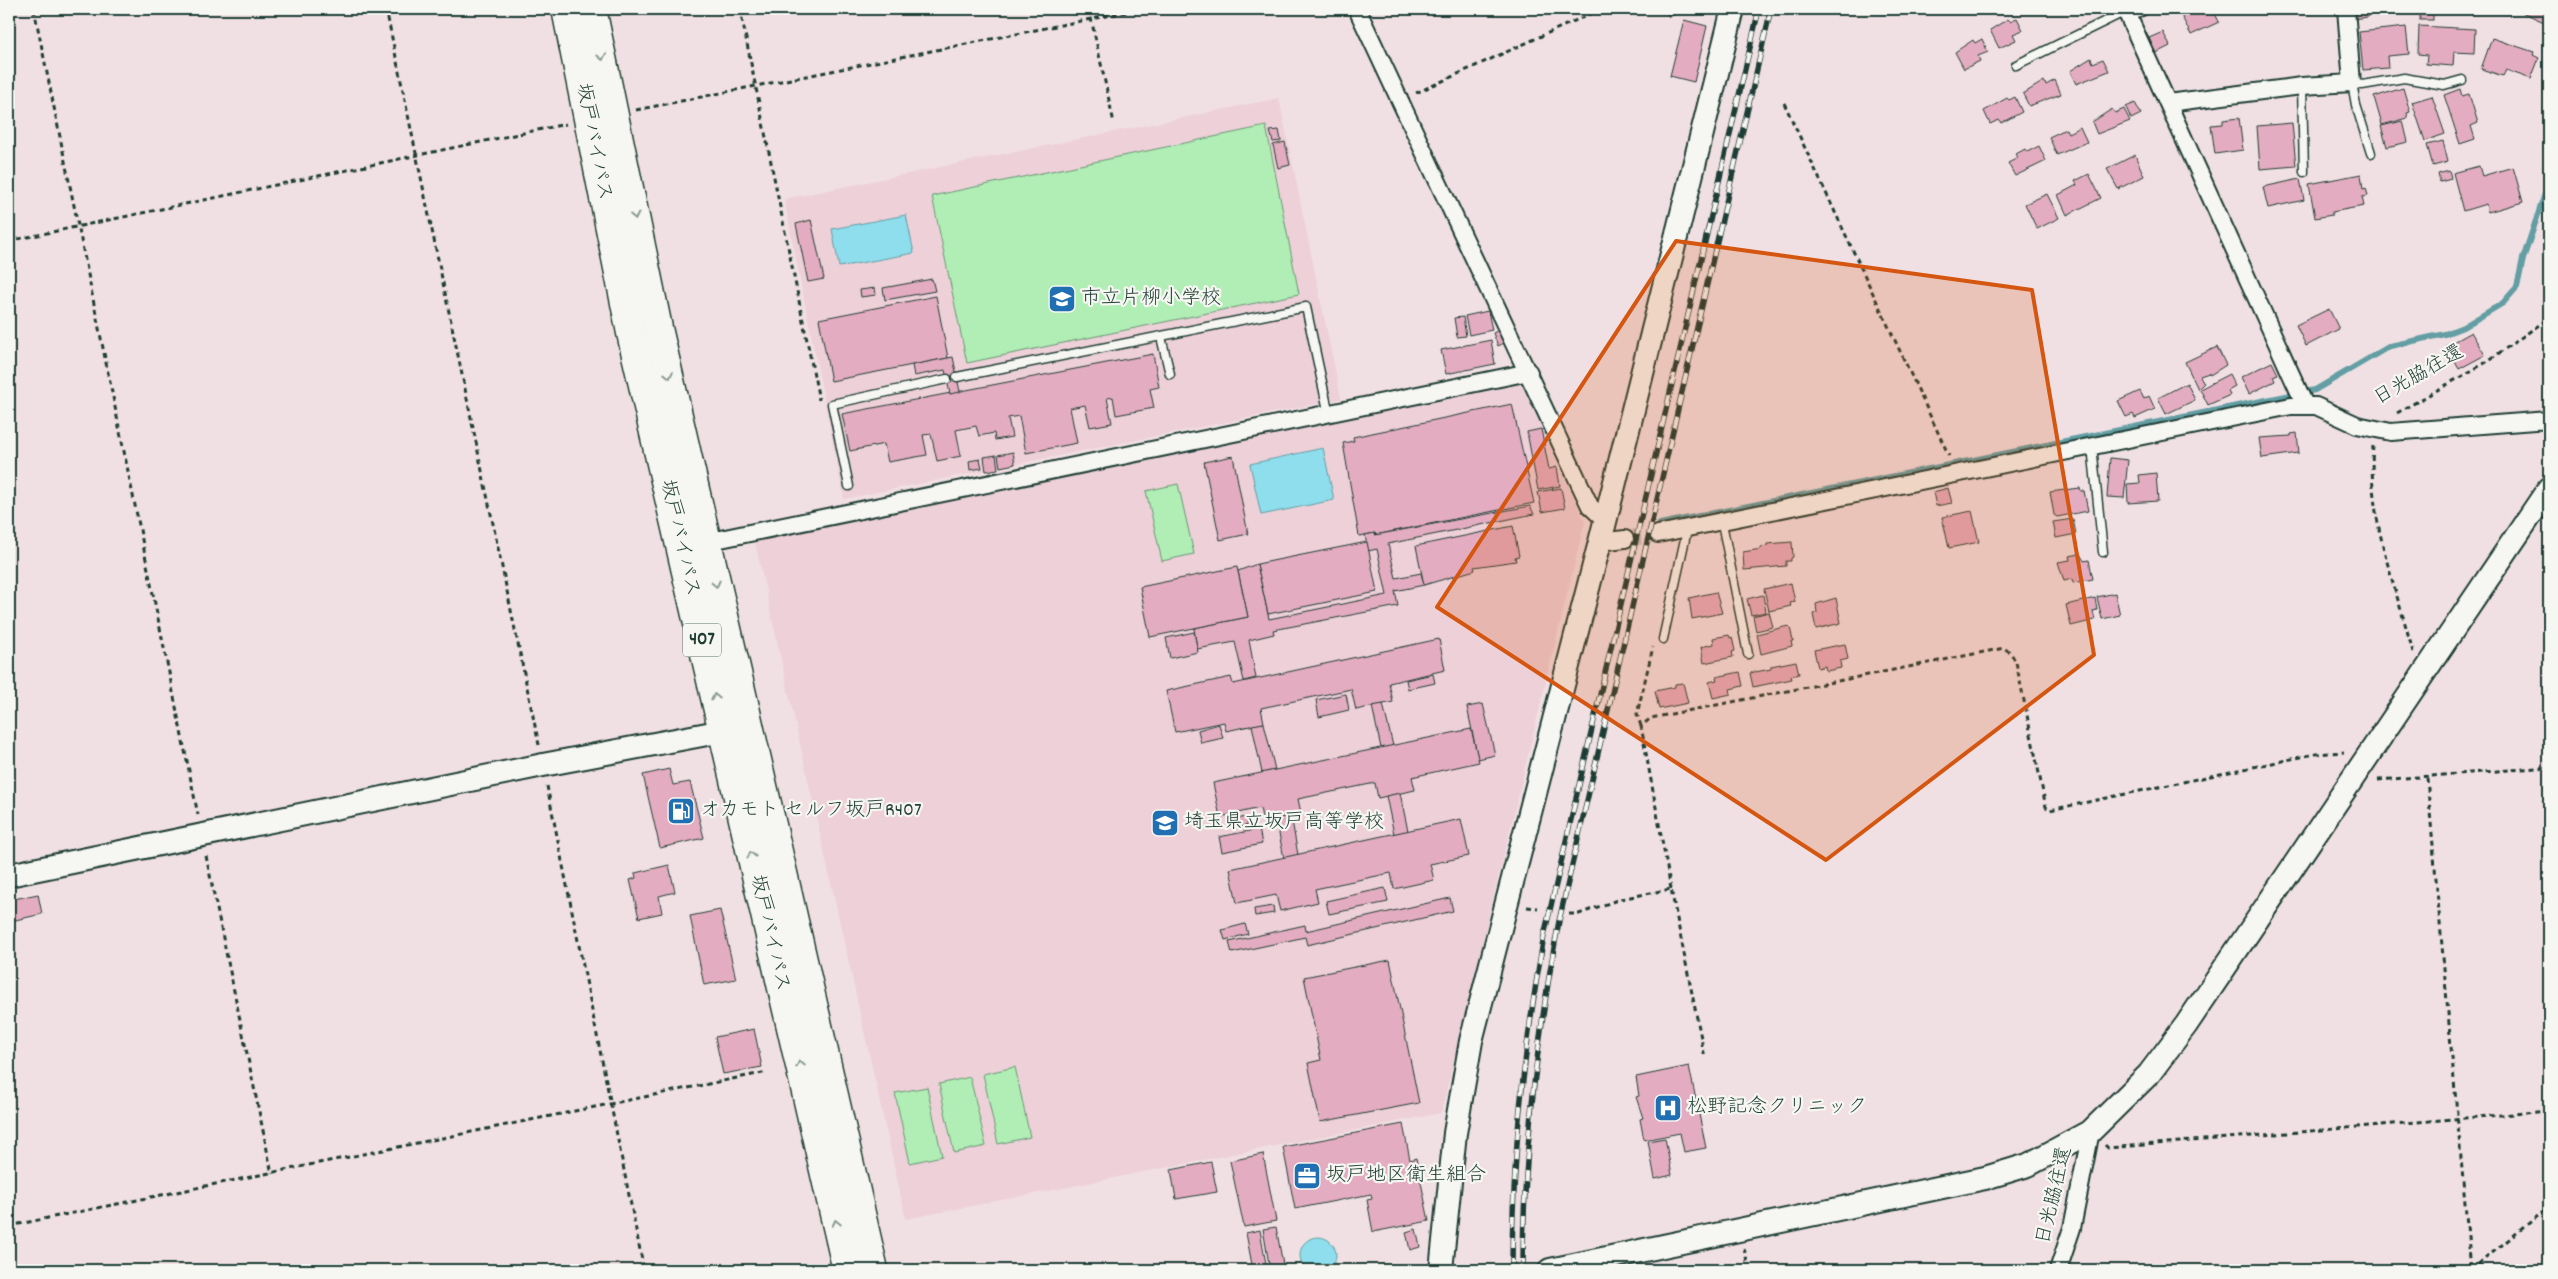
<svg xmlns="http://www.w3.org/2000/svg" width="2558" height="1279" font-family="Dekko,'Klee One',sans-serif">
<style>
.built{fill:#edd0d8}
.green{fill:#b0eeb5;stroke:#689674}
.water{fill:#8fdeed;stroke:#629ea3}
.lines{fill:none;stroke-linecap:round;stroke-linejoin:round}
.stream{stroke:#629ea3;stroke-width:6}
.building{fill:#e4acc0;stroke:#1f3d34}
.street-tunnel{stroke:#c7bfc0;stroke-width:16;stroke-dasharray:16 8;stroke-linecap:butt}
.lane-casing{stroke:#1f3d34;stroke-width:11}
.street-casing{stroke:#1f3d34;stroke-width:20}
.secondary-casing{stroke:#1f3d34;stroke-width:26}
.highway-casing{stroke:#1f3d34;stroke-width:31}
.path{stroke:#1f3d34;stroke-width:3;stroke-dasharray:5 4;stroke-linecap:butt}
.lane{stroke:#f6f6f2;stroke-width:8}
.street{stroke:#f6f6f2;stroke-width:16}
.secondary{stroke:#f6f6f2;stroke-width:22}
.highway{stroke:#f6f6f2;stroke-width:28}
.rail-casing{stroke:#1f3d34;stroke-width:5.5}
.rail{stroke:#f6f6f2;stroke-width:4;stroke-dasharray:11;stroke-linecap:butt}
.oneway{stroke:#8a9a93}
.marked{fill:#d45610;fill-opacity:0.2;stroke:#d45610;stroke-width:4;stroke-linejoin:round}
.labels{text-anchor:middle;dominant-baseline:central;stroke-width:4.5;stroke-linejoin:round;paint-order:stroke}
.shield{fill:#f6f6f2;stroke:#60746d;stroke-width:1}
.shield-label{font-size:19px;font-weight:bold;fill:#1f3d34}
.street-label{font-size:20px;fill:#1f3d34;stroke:#f6f6f2}
.poi-label{font-size:20px;fill:#1f3d34;stroke:#f6f6f2;text-anchor:start}
</style>
<rect width="100%" height="100%" fill="#f1e0e3"/>
<filter id="ink" filterUnits="userSpaceOnUse"><feTurbulence type="fractalNoise" baseFrequency=".02" numOctaves="2"/><feDisplacementMap in="SourceGraphic" scale="10" xChannelSelector="R" yChannelSelector="G"/><feConvolveMatrix kernelMatrix="1 2 1 2 8 2 1 2 1" color-interpolation-filters="sRGB"/></filter>
<g filter="url(#ink)">
<g class="built">
<path d="M1279,98L1341,399L844,499L784,199Z"/>
<path d="M1521,383L1585,521L1441,1113L906,1219L753,533Z"/>
</g>
<g class="green">
<path d="M1266,126L1299,294L967,363L932,196Z"/>
<path d="M1178,484L1194,554L1162,561L1146,491Z"/>
<path d="M1015,1067L1030,1137L998,1144L983,1074Z"/>
<path d="M970,1077L986,1146L954,1153L939,1084Z"/>
<path d="M927,1087L942,1156L910,1163L895,1093Z"/>
</g>
<g class="water">
<path d="M906,215L914,253L839,267L832,229Z"/>
<path d="M1323,448L1334,500L1261,515L1250,464Z"/>
<circle cx="1318" cy="1255" r="18"/>
</g>
<g class="lines">
<path class="stream" d="M1660,524L2315,390L2390,346L2445,334L2463,327L2503,303L2517,287L2523,259L2549,182"/>
</g>
<g class="building">
<path d="M1665,9H1687L1669,17Z"/>
<path d="M2190,9H2213L2219,22L2191,35L2180,13Z"/>
<path d="M2230,9H2245L2233,14Z"/>
<path d="M2351,9H2372L2368,17L2352,19Z"/>
<rect x="2420" y="9" width="13" height="11"/>
<path d="M2515,9H2549L2544,22Z"/>
<path d="M2017,18L2023,30L2013,34L2016,40L1999,48L1990,30L2008,19L2010,21Z"/>
<path d="M1684,20L1707,26L1694,82L1670,76Z"/>
<path d="M2419,26L2475,29L2474,53L2454,52L2453,66L2426,64L2427,55L2418,54Z"/>
<path d="M2406,27L2409,54L2387,56L2388,68L2363,70L2359,32Z"/>
<path d="M2163,32L2170,46L2156,53L2149,38Z"/>
<path d="M2492,38L2534,52L2533,55L2539,58L2531,79L2506,70L2503,76L2481,69Z"/>
<path d="M1982,39L1988,52L1978,56L1980,61L1964,69L1955,52L1973,40L1975,43Z"/>
<path d="M2091,58L2093,63L2103,59L2109,71L2076,84L2070,71Z"/>
<path d="M2055,80L2061,94L2029,106L2023,94L2044,81L2046,85Z"/>
<path d="M2403,88L2410,112L2407,113L2408,118L2382,125L2374,97Z"/>
<path d="M2460,89L2462,96L2469,94L2478,123L2471,126L2475,139L2460,144L2444,95Z"/>
<path d="M2432,96L2445,134L2425,141L2412,102Z"/>
<path d="M2015,97L2022,112L2001,123L1999,120L1990,124L1984,111L2007,98L2009,100Z"/>
<path d="M2135,103L2141,114L2131,119L2126,107Z"/>
<path d="M2112,109L2115,113L2124,109L2130,121L2097,134L2092,122Z"/>
<path d="M2239,118L2243,150L2215,154L2211,125L2223,124V120Z"/>
<path d="M2403,121L2408,142L2387,147L2381,126Z"/>
<path d="M2292,123L2296,166L2260,169L2257,126Z"/>
<path d="M2080,127L2087,142L2057,155L2049,137L2066,129L2068,133Z"/>
<path d="M1279,130L1281,141L1273,142L1270,131Z"/>
<path d="M2443,141L2448,162L2433,166L2427,145Z"/>
<path d="M1285,142L1290,165L1278,168L1273,145Z"/>
<path d="M2039,146L2046,161L2015,176L2008,163L2018,158L2016,154L2025,149L2027,152Z"/>
<path d="M2135,155L2144,176L2118,189L2107,169Z"/>
<path d="M2479,166L2482,176L2513,167L2523,202L2488,212L2486,204L2463,211L2453,173Z"/>
<path d="M2449,171L2451,179L2440,182L2438,174Z"/>
<path d="M2089,174L2101,198L2067,215L2058,195L2077,185L2075,181Z"/>
<path d="M2361,174L2363,189L2366,188L2368,196L2362,197L2364,206L2332,212V215L2315,218L2309,184Z"/>
<path d="M2300,179L2304,200L2268,208L2263,187Z"/>
<path d="M2047,194L2059,218L2037,229L2025,204Z"/>
<path d="M811,220L824,279L808,282L796,224Z"/>
<path d="M932,279L935,291L885,300L883,288Z"/>
<path d="M875,288L876,295L861,297L860,290Z"/>
<path d="M936,296L948,358L831,381L819,319Z"/>
<path d="M2329,309L2339,329L2306,346L2296,325Z"/>
<path d="M1488,311L1492,330L1469,335L1465,316Z"/>
<path d="M1463,317L1466,336L1457,337L1454,318Z"/>
<path d="M1499,330L1504,343L1498,346L1493,333Z"/>
<path d="M2471,332L2485,355L2459,369L2446,346Z"/>
<path d="M1491,340L1495,364L1446,374L1441,350Z"/>
<path d="M2217,347L2226,365L2210,375L2209,373L2200,376L2204,383L2198,389L2185,362Z"/>
<path d="M1153,354L1159,387L1150,389L1154,408L1116,415L1113,397L1107,398L1112,423L1090,427L1085,405L1070,408L1077,443L1026,453L1019,416L1008,418L1012,437L995,440L994,433L979,436L976,426L956,430L961,456L937,461L931,434L923,435L927,455L888,462L884,444L850,451L842,414Z"/>
<path d="M953,357L960,392L950,394L945,370L914,376L912,365Z"/>
<path d="M2272,362L2278,374L2273,376L2275,381L2249,394L2241,377Z"/>
<path d="M2229,374L2235,386L2228,390L2230,395L2208,405L2200,389Z"/>
<path d="M2187,383L2195,400L2166,414L2158,398Z"/>
<path d="M2140,391L2144,399L2149,396L2155,409L2135,418L2133,414L2126,417L2118,401Z"/>
<path d="M1512,404L1534,503L1375,535V533L1359,536L1343,443L1354,441L1353,437Z"/>
<path d="M1541,429L1549,469L1557,467L1560,486L1538,490L1527,432Z"/>
<path d="M2297,433L2299,453L2262,458L2259,438L2291,436V434Z"/>
<path d="M1013,452L1015,464L1000,467L998,455Z"/>
<path d="M996,455L998,469L986,471L984,457Z"/>
<path d="M1233,456L1248,534L1220,540L1204,462Z"/>
<path d="M2110,458L2128,460L2124,498L2107,497Z"/>
<path d="M980,459L982,468L970,470L969,461Z"/>
<path d="M2156,473L2158,501L2128,503L2127,484L2140,483L2139,475Z"/>
<path d="M1561,488L1565,508L1542,512L1538,492Z"/>
<path d="M1948,488L1952,503L1936,506L1933,492Z"/>
<path d="M2080,488L2081,491H2084L2088,511L2057,517L2054,515L2050,492Z"/>
<path d="M1530,506L1534,514L1388,544L1396,578L1421,573L1424,585L1395,591L1398,606L1273,630L1274,634L1249,640L1256,678L1244,681L1235,642L1197,649L1194,628L1248,617L1238,571L1257,564L1269,619L1387,595L1377,549L1368,551L1365,535L1375,533V535Z"/>
<path d="M1972,511L1979,542L1949,548L1942,517Z"/>
<path d="M2073,519L2076,534L2056,538L2053,522Z"/>
<path d="M1513,526L1519,556L1515,557L1516,561L1474,567L1475,570L1424,585L1416,546Z"/>
<path d="M1367,542L1377,592L1268,614L1257,564Z"/>
<path d="M1792,542L1793,557L1791,558V561H1786V566L1744,570L1743,552L1761,549V547L1767,546V544Z"/>
<path d="M2080,554L2084,561L2089,560L2093,579L2073,583L2072,579L2064,581L2058,562L2070,560L2069,556Z"/>
<path d="M1237,567L1248,617L1150,637L1140,587Z"/>
<path d="M1791,583L1795,602L1790,603L1791,606L1769,611L1764,589Z"/>
<path d="M1716,592L1722,613L1692,619L1689,598Z"/>
<path d="M2115,593L2120,615L2102,619L2097,597Z"/>
<path d="M1763,595L1766,612L1751,615L1747,599Z"/>
<path d="M1836,598L1841,623L1816,629L1813,614L1817,613L1816,604Z"/>
<path d="M2095,598L2097,610L2093,611L2095,620L2071,626L2066,605Z"/>
<path d="M1769,612L1773,627L1756,631L1753,616Z"/>
<path d="M1788,626L1790,627L1793,641H1791L1792,646L1761,654L1757,634Z"/>
<path d="M1194,632L1198,652L1170,658L1166,638Z"/>
<path d="M1729,635L1730,638L1732,637L1735,651L1732,652L1733,657L1704,663L1701,647L1714,644L1713,638Z"/>
<path d="M1439,639L1445,670L1389,683L1393,702L1356,710L1351,689L1261,708L1264,723L1226,731L1224,722L1175,732L1166,691L1231,677L1233,684Z"/>
<path d="M1845,644L1848,659L1840,661L1841,668L1826,671L1825,666L1818,668L1814,650Z"/>
<path d="M1796,661L1799,674L1791,676L1792,679L1753,687L1750,673L1771,669V666Z"/>
<path d="M1740,672L1743,686L1730,689L1731,694L1713,698L1709,682L1717,680L1716,677Z"/>
<path d="M1433,674L1435,683L1408,689L1406,680Z"/>
<path d="M1683,683L1688,703L1659,709L1655,691L1675,687V684Z"/>
<path d="M1346,694L1349,710L1319,717L1316,700Z"/>
<path d="M1383,704L1393,746L1381,748L1372,706Z"/>
<path d="M1483,704L1495,755L1478,759L1467,707Z"/>
<path d="M1264,723L1275,770L1262,773L1252,725Z"/>
<path d="M1219,724L1223,738L1201,743L1198,730Z"/>
<path d="M1471,729L1479,762L1412,777L1415,790L1378,798L1375,783L1298,799L1301,813L1263,822L1260,808L1220,817L1213,783Z"/>
<path d="M669,769L673,785L690,782L704,838L660,848L643,775Z"/>
<path d="M1400,793L1408,831L1394,834L1386,796Z"/>
<path d="M1291,815L1298,855L1284,858L1276,819Z"/>
<path d="M1246,817L1248,825L1239,827L1237,819Z"/>
<path d="M1461,819L1469,856L1430,864L1434,880L1394,889L1391,873L1315,889L1318,902L1280,911L1276,895L1237,903L1230,869Z"/>
<path d="M1259,829L1262,844L1222,852L1219,837Z"/>
<path d="M669,865L675,892L659,896L662,913L639,918L630,880L636,878L635,873Z"/>
<path d="M1385,888L1388,902L1329,914L1326,901Z"/>
<path d="M38,894L42,914L11,921L9,900Z"/>
<path d="M1450,898L1453,911L1307,945L1305,937L1232,953L1229,942L1305,925L1306,931Z"/>
<path d="M1273,906L1274,913L1255,916L1254,909Z"/>
<path d="M720,910L736,979L704,985L690,916Z"/>
<path d="M1245,924L1248,934L1225,940L1222,930Z"/>
<path d="M1390,960L1419,1103L1320,1122L1308,1063L1321,1060L1304,977Z"/>
<path d="M754,1029L762,1067L723,1074L715,1037Z"/>
<path d="M1689,1066L1706,1148L1684,1152L1680,1133L1644,1140L1640,1119L1643,1118L1636,1097L1639,1096L1636,1077Z"/>
<path d="M1403,1124L1410,1160L1416,1158L1429,1221L1373,1232L1367,1200L1372,1199L1371,1194L1295,1209L1283,1147Z"/>
<path d="M1665,1138L1672,1175L1655,1179L1648,1141Z"/>
<path d="M1263,1154L1276,1221L1244,1227L1230,1161Z"/>
<path d="M1211,1162L1217,1192L1176,1199L1171,1170Z"/>
<path d="M1276,1227L1284,1270H1270L1263,1229Z"/>
<path d="M1416,1229L1420,1247L1410,1250L1406,1232Z"/>
<path d="M1260,1230L1267,1270H1253L1246,1233Z"/>
</g>
<g class="lines">
<path class="street-tunnel" d="M1625,539L1658,534"/>
<g class="lane-casing">
<g id="lane">
<path d="M2129,18L2147,9"/>
<path d="M2016,65L2126,11"/>
<path d="M2302,86L2304,172"/>
<path d="M2371,153L2356,105L2352,83L2362,85L2404,78L2444,85L2462,80"/>
<path d="M1161,337L1170,374"/>
<path d="M957,377L1306,307L1329,415"/>
<path d="M2092,446L2103,552"/>
<path d="M849,486L832,404L947,379"/>
<path d="M1722,523L1748,654"/>
<path d="M1663,639L1687,530"/>
</g>
</g>
<g class="street-casing">
<g id="street">
<path d="M1357,9L1590,506L1606,521"/>
<path d="M2125,9L2305,405"/>
<path d="M2168,103L2302,86L2352,83L2346,9"/>
<path d="M1658,534L2291,406H2316L2357,425L2391,432L2549,420"/>
<path d="M706,542L1529,372"/>
<path d="M1600,542L1625,539"/>
<path d="M2058,1270L2072,1228L2091,1131"/>
</g>
</g>
<g class="secondary-casing">
<g id="secondary">
<path d="M9,875L543,765L723,731"/>
<path d="M1441,1270L1455,1133L1471,1041L1600,542L1733,9"/>
<path d="M1550,1270L1985,1178L2028,1165L2091,1131L2149,1074L2186,1025L2549,488"/>
</g>
</g>
<g class="highway-casing">
<g id="highway">
<path d="M566,9L631,333L847,1270"/>
<path d="M592,9L658,328L874,1270"/>
</g>
</g>
<g class="path">
<path d="M34,9L198,815"/>
<path d="M386,9L539,745"/>
<path d="M740,9L819,400"/>
<path d="M1089,9L1114,123"/>
<path d="M1416,93L1601,9"/>
<path d="M1784,103L1949,456"/>
<path d="M636,110L1141,9"/>
<path d="M9,241L566,124"/>
<path d="M2397,413L2485,363L2549,318"/>
<path d="M2373,446C2367,517 2395,584 2413,652"/>
<path d="M1641,726L1637,714L1653,647"/>
<path d="M2427,778L2471,1270"/>
<path d="M2378,780L2549,767"/>
<path d="M547,786L644,1270"/>
<path d="M206,856L272,1174"/>
<path d="M1671,889L1641,726L1651,718L2004,648L2010,652L2016,662L2046,807L2050,810L2315,754L2344,752"/>
<path d="M1527,907L1538,908"/>
<path d="M1569,914H1579L1620,899L1671,889L1705,1058"/>
<path d="M2105,1145L2108,1148L2549,1111"/>
<path d="M9,1226L767,1072"/>
<path d="M1744,1248L1749,1270"/>
<path d="M2471,1270L2549,1207"/>
</g>
<use href="#lane" class="lane"/>
<use href="#street" class="street"/>
<use href="#secondary" class="secondary"/>
<use href="#highway" class="highway"/>
<g class="rail-casing">
<g id="rail">
<path d="M1512,1270C1512,1157 1524,1047 1544,936L1759,9"/>
<path d="M1523,1270C1523,1152 1537,1037 1559,921L1771,9"/>
</g>
</g>
<use href="#rail" class="rail"/>
</g>
<defs><path id="oneway-chevron" d="M-2-3.5L2.5 0L-2 3.5" fill="none" stroke-width="1.6" stroke-linecap="round" stroke-linejoin="round" transform="scale(1.25)"/></defs>
<g class="oneway">
<use href="#oneway-chevron" transform="translate(602 57) rotate(79)"/>
<use href="#oneway-chevron" transform="translate(635 216) rotate(78)"/>
<use href="#oneway-chevron" transform="translate(669 375) rotate(77)"/>
<use href="#oneway-chevron" transform="translate(716 584) rotate(77)"/>
<use href="#oneway-chevron" transform="translate(715 697) rotate(-103)"/>
<use href="#oneway-chevron" transform="translate(751 855) rotate(-103)"/>
<use href="#oneway-chevron" transform="translate(800 1064) rotate(-103)"/>
<use href="#oneway-chevron" transform="translate(836 1223) rotate(-103)"/>
</g>
</g>
<path class="marked" d="M1676,241L2032,290L2094,655L1826,860L1437,607Z"/>
<defs>
<g id="school-square" transform="scale(1.4375)"><rect x="-9" y="-9" width="18" height="18" rx="4" fill="#1f6fb2" stroke="#f6f6f2"/><path d="M0-5L7-2L0 1L-7-2ZM-4 1L0 2.5L4 1V4Q0 6-4 4Z" fill="#fff"/></g>
<g id="fuel-square" transform="scale(1.4375)"><rect x="-9" y="-9" width="18" height="18" rx="4" fill="#1f6fb2" stroke="#f6f6f2"/><path d="M-5.5-6h7V0h2V4h1.3V-2.5L3-4.5l.8-.8L6-3V5H2.5V1h-1V6h-7ZM-4.2-4.7v3.2H.2V-4.7Z" fill="#fff"/></g>
<g id="hospital-square" transform="scale(1.4375)"><rect x="-9" y="-9" width="18" height="18" rx="4" fill="#1f6fb2" stroke="#f6f6f2"/><path d="M-5-5h3v3.5h4V-5h3V5h-3V1.5h-4V5h-3Z" fill="#fff"/></g>
<g id="office-square" transform="scale(1.4375)"><rect x="-9" y="-9" width="18" height="18" rx="4" fill="#1f6fb2" stroke="#f6f6f2"/><path d="M-6-3h4V-5.5h4V-3h4V5H-6ZM-1-4.5V-3h2v-1.5ZM-6 0V1H6V0Z" fill="#fff"/></g>
</defs>
<g fill-rule="evenodd">
<use href="#school-square" x="1062" y="299"/>
<use href="#fuel-square" x="681" y="811"/>
<use href="#school-square" x="1165" y="823"/>
<use href="#hospital-square" x="1668" y="1108"/>
<use href="#office-square" x="1307" y="1176"/>
</g>
<g class="labels">
<rect class="shield" x="683" y="623.5" width="38" height="33" rx="4"/>
<g class="shield-label">
<text x="702" y="640">407</text>
</g>
<g class="street-label">
<text transform="translate(593 142) rotate(79)">坂戸バイパス</text>
<text transform="translate(2419 376) rotate(-30)">日光脇往還</text>
<text transform="translate(679 538) rotate(77)">坂戸バイパス</text>
<text transform="translate(769 933) rotate(77)">坂戸バイパス</text>
<text transform="translate(2055 1196) rotate(-77)">日光脇往還</text>
</g>
<g class="poi-label">
<text x="1081" y="299">市立片柳小学校</text>
<text x="700" y="811">オカモト セルフ坂戸R407</text>
<text x="1184" y="823">埼玉県立坂戸高等学校</text>
<text x="1687" y="1108">松野記念クリニック</text>
<text x="1326" y="1176">坂戸地区衛生組合</text>
</g>
</g>
<rect width="2558" height="1279" fill="none" stroke="#f6f6f2" stroke-width="30"/>
<rect x="15" y="15" width="2528" height="1249" fill="none" stroke="#1f3d34" stroke-width="2" filter="url(#ink)"/>
</svg>
